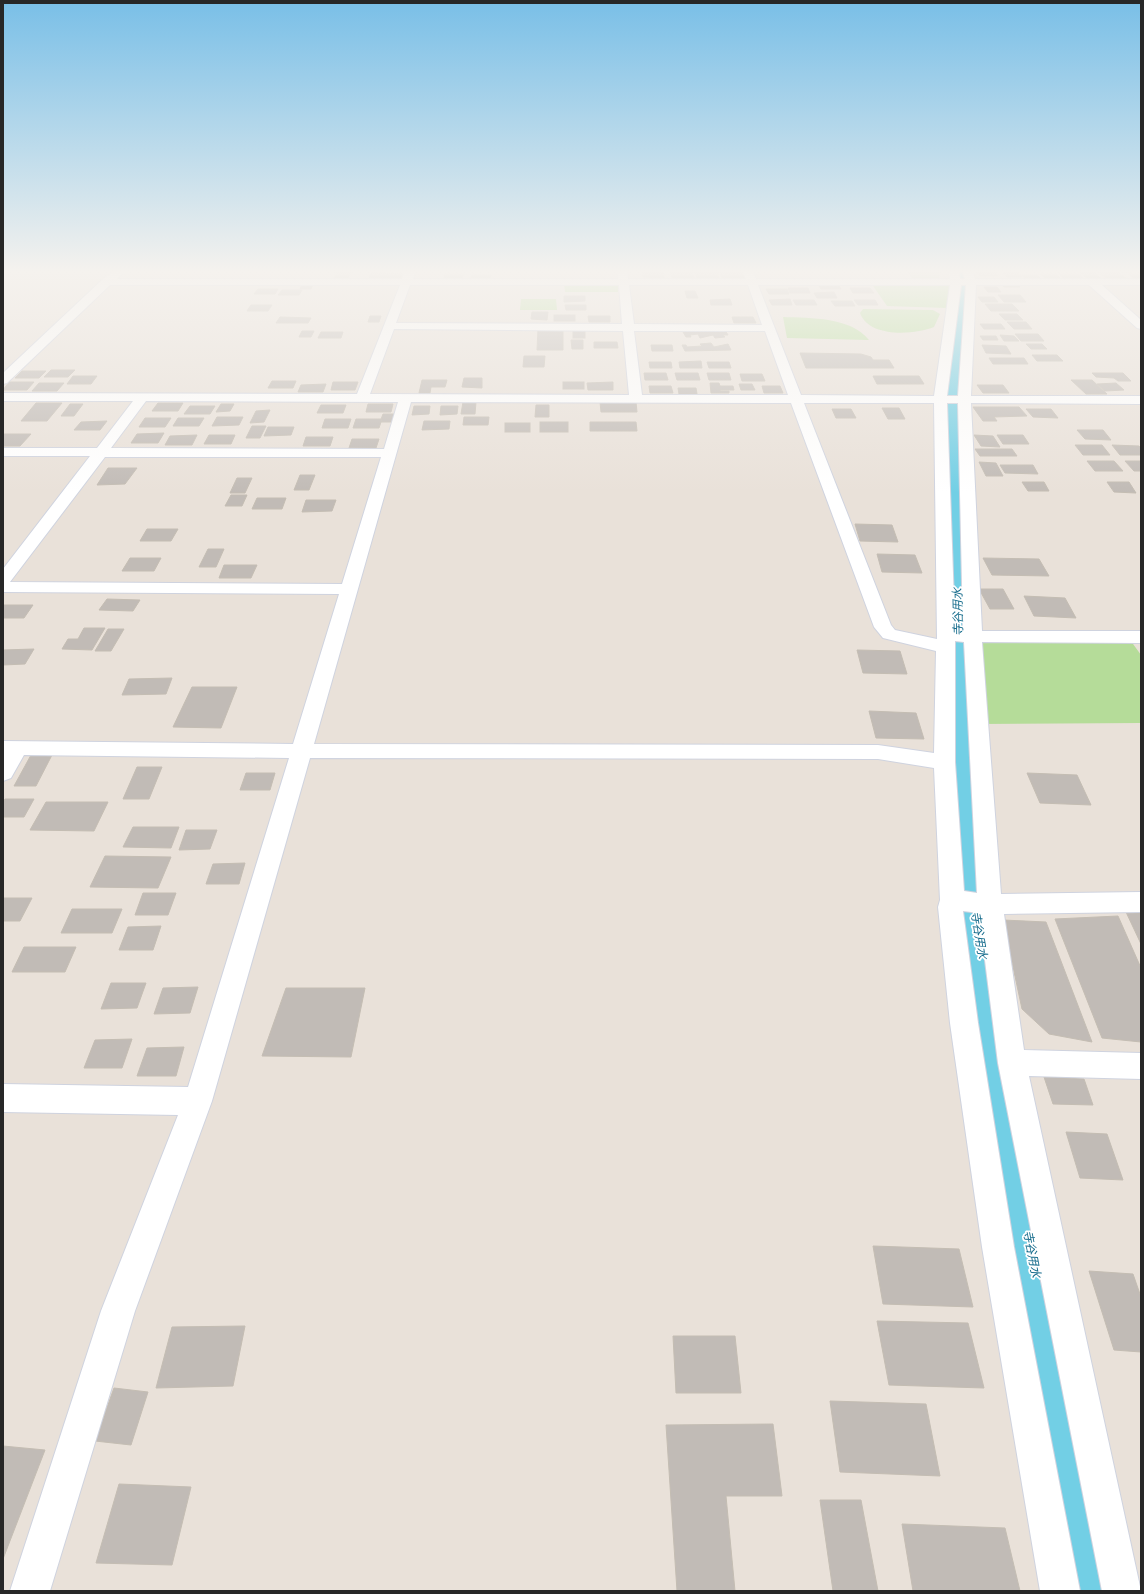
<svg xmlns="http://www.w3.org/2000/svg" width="1144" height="1594" font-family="Arial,'Noto Sans JP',sans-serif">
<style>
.green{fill:#b5dc99}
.cemetery{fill:#c3d1b1}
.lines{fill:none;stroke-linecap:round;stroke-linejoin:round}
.river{fill:#72cfe5;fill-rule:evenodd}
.building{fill:#c1bbb6;stroke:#c4bdb3}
.minor-casing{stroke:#cfd3df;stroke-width:2}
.minor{fill:#fff;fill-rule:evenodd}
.labels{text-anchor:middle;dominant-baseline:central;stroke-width:3.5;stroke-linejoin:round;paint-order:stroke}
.water-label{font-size:12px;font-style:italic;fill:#166c8c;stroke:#fff}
</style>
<rect width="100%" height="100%" fill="#e9e1d9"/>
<g class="green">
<path d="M952,269H964L967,276L973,643L1128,637L1141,655V723L978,724L990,904L1123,1591H1061L951,910L940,400Z"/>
<path d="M564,283L618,284V292H565Z"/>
<path d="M871,283H951L947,308L887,306Z"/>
<path d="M521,299H556L557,310H520Z"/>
<path d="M863,309L933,310L940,314L934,327C914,335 869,338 860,313Z"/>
<path d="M783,317C811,318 851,317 869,340L787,338Z"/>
</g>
<path class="cemetery" d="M905,269H940L939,278H912Z"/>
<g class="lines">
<path class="river" d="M952,269H972L973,288L967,393L976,641L994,878L1040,1145L1132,1591H1056L982,1145L948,878L940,641L943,393L953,288Z"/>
</g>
<g class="building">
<path d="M337,269H356L353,273H335Z"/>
<path d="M641,269H663L664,278L643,277Z"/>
<path d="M670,269H691L694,278H672Z"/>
<path d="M695,269H716L719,279H697Z"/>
<path d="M719,269H741L744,278H722Z"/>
<path d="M1119,269H1138L1141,271L1122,272Z"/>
<path d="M976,271L994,272L998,276H980Z"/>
<path d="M1079,271H1093L1098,275H1083Z"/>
<path d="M371,273L402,274L400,279H369Z"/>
<path d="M1003,273H1018L1022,277H1007Z"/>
<path d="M1100,273H1119L1126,278H1106Z"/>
<path d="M336,274H350L348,278H334Z"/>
<path d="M445,274H464L462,278H444Z"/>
<path d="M473,274L491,275L490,279L471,278Z"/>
<path d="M1041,274H1056L1060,278H1045Z"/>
<path d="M1059,274H1078L1084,279H1065Z"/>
<path d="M1129,274H1141V278H1134Z"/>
<path d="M1022,275H1037L1041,279H1026Z"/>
<path d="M1084,276H1098L1103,280H1089Z"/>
<path d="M1000,283H1016L1020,287H1004Z"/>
<path d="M302,284H313L311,289H300Z"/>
<path d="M818,284H838L841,289H821Z"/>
<path d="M984,287H997L1001,292H988Z"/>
<path d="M788,288H808L810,293H790Z"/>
<path d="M850,288H870L874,293H853Z"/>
<path d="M258,289H278L275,294H254Z"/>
<path d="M766,289H787L789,294H769Z"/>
<path d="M282,290H302L299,295H278Z"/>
<path d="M685,291H695L698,298H687Z"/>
<path d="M834,292L837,298H817L814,293Z"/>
<path d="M998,295H1020L1026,302H1004Z"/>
<path d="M564,296H585V301L564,302Z"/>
<path d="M978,297H994L998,302H982Z"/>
<path d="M730,299L732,305H711L710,300Z"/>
<path d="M790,299L792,305H772L769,300Z"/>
<path d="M793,300H814L817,305H796Z"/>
<path d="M854,300H875L878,305H858Z"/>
<path d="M831,301H852L855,306H835Z"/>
<path d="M985,304H1012L1019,311H991Z"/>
<path d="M251,305H272L268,311H247Z"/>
<path d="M565,305H586V310H566Z"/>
<path d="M532,312H548L547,320L531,319Z"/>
<path d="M999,314H1017L1023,320H1005Z"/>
<rect x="554" y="315" width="21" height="6"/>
<path d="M370,316H381L379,322H368Z"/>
<path d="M588,316H610V322H589Z"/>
<path d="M280,317L311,318L308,323H276Z"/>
<path d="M732,317H753L756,323H734Z"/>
<path d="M1007,322H1026L1032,329H1014Z"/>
<path d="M980,324H1001L1005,329H984Z"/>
<path d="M563,328V350H537L538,329Z"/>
<rect x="573" y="329" width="12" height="9"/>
<path d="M725,330L728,335H723L725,337L715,338L713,335L700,338L698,334L690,335L691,337H686L683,332Z"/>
<path d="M302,331H314L311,337H299Z"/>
<path d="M321,332H343L341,338H318Z"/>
<path d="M1015,334H1038L1044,341H1021Z"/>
<path d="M1000,335L1014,336L1019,341H1004Z"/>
<path d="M980,336H996L998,340H983Z"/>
<path d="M571,340H583V349H572Z"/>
<path d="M594,342H617L618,348H594Z"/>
<path d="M711,343L714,347L728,344L731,350L685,351L682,345H686L687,347L702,346L700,344Z"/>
<path d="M1026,344H1042L1047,349H1031Z"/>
<path d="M651,345H672L673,351H652Z"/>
<path d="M982,345L1006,346L1011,354L986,353Z"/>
<path d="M800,353L861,354L871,357L873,360H889L894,368H806Z"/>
<path d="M1032,355H1057L1063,361H1037Z"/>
<path d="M524,356H545L544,367H523Z"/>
<path d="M989,358H1024L1028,364H993Z"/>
<path d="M701,361L702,368H680L679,362Z"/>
<path d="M649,362H671L672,368H650Z"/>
<path d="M707,362H729L731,368H709Z"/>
<path d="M51,370H75L68,377H44Z"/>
<path d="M22,371H46L39,378H15Z"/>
<path d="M644,373H666L668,380H645Z"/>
<path d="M675,373H698L700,380H677Z"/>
<path d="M707,373H729L731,380H709Z"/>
<path d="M1092,373H1123L1131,381H1118L1114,378L1096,377Z"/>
<path d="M740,374H762L765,381H742Z"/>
<path d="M73,376H97L91,384H67Z"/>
<path d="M873,376H919L924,384H877Z"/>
<path d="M464,378H482V388L462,387Z"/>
<path d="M422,380H447L445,387H431L430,393H419Z"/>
<path d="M1071,380H1092L1107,394H1086Z"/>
<path d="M272,381H296L293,388H268Z"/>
<path d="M9,382H34L27,390H3Z"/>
<path d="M333,382H358L355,390H331Z"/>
<rect x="563" y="382" width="21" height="7"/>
<path d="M613,382V390H588L587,383Z"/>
<path d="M39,383H64L57,391H32Z"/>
<path d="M710,383H719L720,386H733L734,390H720V391H729V393H711Z"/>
<path d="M1116,383L1124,390L1105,391L1097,384Z"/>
<path d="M326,384L323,392H298L301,385Z"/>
<path d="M739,384H752L755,390H741Z"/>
<path d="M977,385H1003L1009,393H983Z"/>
<path d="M649,386H671L673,393H650Z"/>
<path d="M762,386H780L783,393H764Z"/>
<path d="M678,388H696L697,394H679Z"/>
<path d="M463,402H476L475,414H461Z"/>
<path d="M600,402H636L637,412H601Z"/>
<path d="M36,403H62L47,421H21Z"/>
<path d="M158,403H183L178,411H152Z"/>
<path d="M70,404H83L74,416H61Z"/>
<path d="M221,404H234L230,411L216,412Z"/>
<path d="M368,404H393L391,412H366Z"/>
<path d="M321,405H346L343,413H317Z"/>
<path d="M536,405H549V417H535Z"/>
<path d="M190,406H215L210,414H184Z"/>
<path d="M414,406H430L429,414L412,415Z"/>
<path d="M441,406H458L457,414L440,415Z"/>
<path d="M973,407H1019L1027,416L994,417L997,421H983Z"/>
<path d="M882,408H899L905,419H888Z"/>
<path d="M832,409H851L856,418H836Z"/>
<path d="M1026,409H1051L1058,418L1033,417Z"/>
<path d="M270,410L264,422L250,423L256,411Z"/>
<path d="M383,414H397L395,422H380Z"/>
<path d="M217,417H243L239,425L212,426Z"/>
<path d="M464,417H489L488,425H463Z"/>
<path d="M145,418H171L165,427H139Z"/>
<path d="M178,418H204L199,426H173Z"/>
<path d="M325,419H351L348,428H322Z"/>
<path d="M356,419H382L379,428H353Z"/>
<path d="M107,421L100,430H74L81,422Z"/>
<path d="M424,421H450L449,429L422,430Z"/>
<rect x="540" y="422" width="28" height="10"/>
<path d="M590,422H636L637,431H590Z"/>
<rect x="505" y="423" width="25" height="9"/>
<path d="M252,426H266L260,438H246Z"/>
<path d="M268,427H294L291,435L264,436Z"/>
<path d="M1077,430H1103L1111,440L1085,439Z"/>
<path d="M164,433L158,443H131L137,434Z"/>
<path d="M3,434H31L20,446H3Z"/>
<path d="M197,435L192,445H165L170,436Z"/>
<path d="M209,435H235L231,444H204Z"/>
<path d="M974,435L993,436L1000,447L981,446Z"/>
<path d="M997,435H1023L1029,444H1003Z"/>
<path d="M306,437H333L330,446H303Z"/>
<path d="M352,439H379L376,448H349Z"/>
<path d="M1075,445H1102L1110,455H1083Z"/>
<path d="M1112,445L1139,446L1141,448V455H1120Z"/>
<path d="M975,449H1012L1017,456H980Z"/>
<path d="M1087,461H1114L1123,471H1095Z"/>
<path d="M1125,461H1141V471H1134Z"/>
<path d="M979,462L996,463L1003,476H986Z"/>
<path d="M1000,465H1033L1038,474L1005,473Z"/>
<path d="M108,468H137L125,484L97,485Z"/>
<path d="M300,475H315L309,490H294Z"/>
<path d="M237,478H252L245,493H230Z"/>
<path d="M1022,482H1044L1049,491H1028Z"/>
<path d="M1107,482H1129L1136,493L1114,492Z"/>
<path d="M231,495H247L242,506H225Z"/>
<path d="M257,498H286L282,509H252Z"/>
<path d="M306,500H336L332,511L302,512Z"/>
<path d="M855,524L892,525L898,542L860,541Z"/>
<path d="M147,529H178L171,541H140Z"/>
<path d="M208,549H224L216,567H199Z"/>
<path d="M877,554L915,555L922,573L882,572Z"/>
<path d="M130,558H161L154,571H122Z"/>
<path d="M983,558L1039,559L1049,576L992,575Z"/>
<path d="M224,565H257L251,578H219Z"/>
<path d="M979,589H1003L1014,609H990Z"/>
<path d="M1024,596L1065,598L1076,618L1034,616Z"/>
<path d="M107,599L140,600L133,611L99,610Z"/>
<path d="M3,605H33L24,618H3Z"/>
<path d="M84,628H105L92,650L62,649L68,639H78Z"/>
<path d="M108,629H124L111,651H95Z"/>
<path d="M34,649L25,664L3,665V650Z"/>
<path d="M857,650L900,651L907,674L863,673Z"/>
<path d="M172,678L166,694L122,695L129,679Z"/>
<path d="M192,687H237L221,728L173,727Z"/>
<path d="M869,711L916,713L924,739L876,738Z"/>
<path d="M31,755H52L36,786H14Z"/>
<path d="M137,767H162L149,799H123Z"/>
<path d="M246,773H275L270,790H240Z"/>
<path d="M1027,773L1077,775L1091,805L1040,803Z"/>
<path d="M5,799H34L24,817H3V802Z"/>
<path d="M46,802H108L94,831L30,830Z"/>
<path d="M133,827H179L171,848L123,847Z"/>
<path d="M186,830H217L210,849L179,850Z"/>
<path d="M105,856L171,857L158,888L90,887Z"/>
<path d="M245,863L239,884H206L213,864Z"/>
<path d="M143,893H176L168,915H135Z"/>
<path d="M3,898H32L20,921H3Z"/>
<path d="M72,909H122L112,933H61Z"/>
<path d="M1126,912L1141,913V944Z"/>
<path d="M1118,916L1141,968V1042L1102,1038L1055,919Z"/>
<path d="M1003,920L1046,922L1092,1042L1049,1034L1022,1009Z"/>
<path d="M161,926L153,950H119L128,927Z"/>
<path d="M24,947H76L65,972H12Z"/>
<path d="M111,983H146L137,1008L101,1009Z"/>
<path d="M198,987L190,1013L154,1014L163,988Z"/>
<path d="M286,988H365L351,1057L262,1056Z"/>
<path d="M132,1039L122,1068H84L95,1040Z"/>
<path d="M184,1047L176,1076H137L147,1048Z"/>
<path d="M1044,1077L1084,1079L1093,1105L1053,1104Z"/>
<path d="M1066,1132L1107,1134L1123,1180L1080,1178Z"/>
<path d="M873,1246L959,1249L973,1307L883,1304Z"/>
<path d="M1089,1271L1133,1274L1141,1297V1352L1114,1350Z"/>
<path d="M877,1321L968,1323L984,1388L889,1385Z"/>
<path d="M245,1326L233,1386L156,1388L172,1327Z"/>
<path d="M673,1336H735L741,1393H676Z"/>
<path d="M114,1388L148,1392L131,1445L95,1441Z"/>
<path d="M830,1401L926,1404L940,1476L840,1472Z"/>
<path d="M773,1424L782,1496H726L735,1591H677L666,1425Z"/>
<path d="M3,1446L45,1450L3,1559Z"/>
<path d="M119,1484L191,1487L172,1565L96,1563Z"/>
<path d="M820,1500H861L878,1591H833Z"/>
<path d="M902,1524L1005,1528L1020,1591H913Z"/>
</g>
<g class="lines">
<g class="minor-casing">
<path id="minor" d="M116,269L122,270L123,272L117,279H402L406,269L416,270L413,279H618L617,269H627L628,279H746L742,269H752L756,279H950L948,269H958L960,279H965L962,269H972L975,279H1141V285H1102L1141,320V329L1137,328L1089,285H976L971,396H1141V404L971,403L982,631H1141V643L982,642L1001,894L1141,892V912L1004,914L1024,1050L1141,1053V1079L1029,1076L1141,1591H1102L998,1063L979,913L963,911L978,1023L1014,1247L1080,1591H1040L982,1247L950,1023L938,907L940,900L934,768L878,759L310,758L212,1101L135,1311L50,1591H10L101,1311L178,1115L3,1112V1084L188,1087L289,758L24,755L11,778L3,781V741L293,744L339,594L3,592V569L90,456H3V448H97L133,401H3V393L357,394L400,285H110L7,383L3,384V373L102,280ZM410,285H619L622,324L396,323ZM629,285H748L762,325L634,324ZM758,285H950L934,396L801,395ZM961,285H966L958,396H947ZM394,329L623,331L629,395L370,394ZM634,331H765L788,395H642ZM146,401L398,402L384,449L111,448ZM411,402L791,403L874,627L883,638L936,651L934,753L878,745L314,744ZM804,403H934L937,639L895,630L891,625ZM947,403H958L963,630L955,631ZM105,457H381L342,584L10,582ZM955,641L964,642L977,893L964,891L955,762Z"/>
</g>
<use href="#minor" class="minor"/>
</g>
<linearGradient id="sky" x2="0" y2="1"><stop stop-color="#79bfe7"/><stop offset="0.55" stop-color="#f5f2ee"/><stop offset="1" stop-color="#f5f2ee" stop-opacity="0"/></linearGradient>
<rect width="1144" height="493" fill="url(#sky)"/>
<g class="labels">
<g class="water-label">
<text transform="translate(958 612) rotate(-91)">寺谷用水</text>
<text transform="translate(979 935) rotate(81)">寺谷用水</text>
<text transform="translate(1032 1254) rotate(79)">寺谷用水</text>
</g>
</g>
<rect width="1144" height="1594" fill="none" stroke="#272727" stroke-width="8"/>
</svg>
